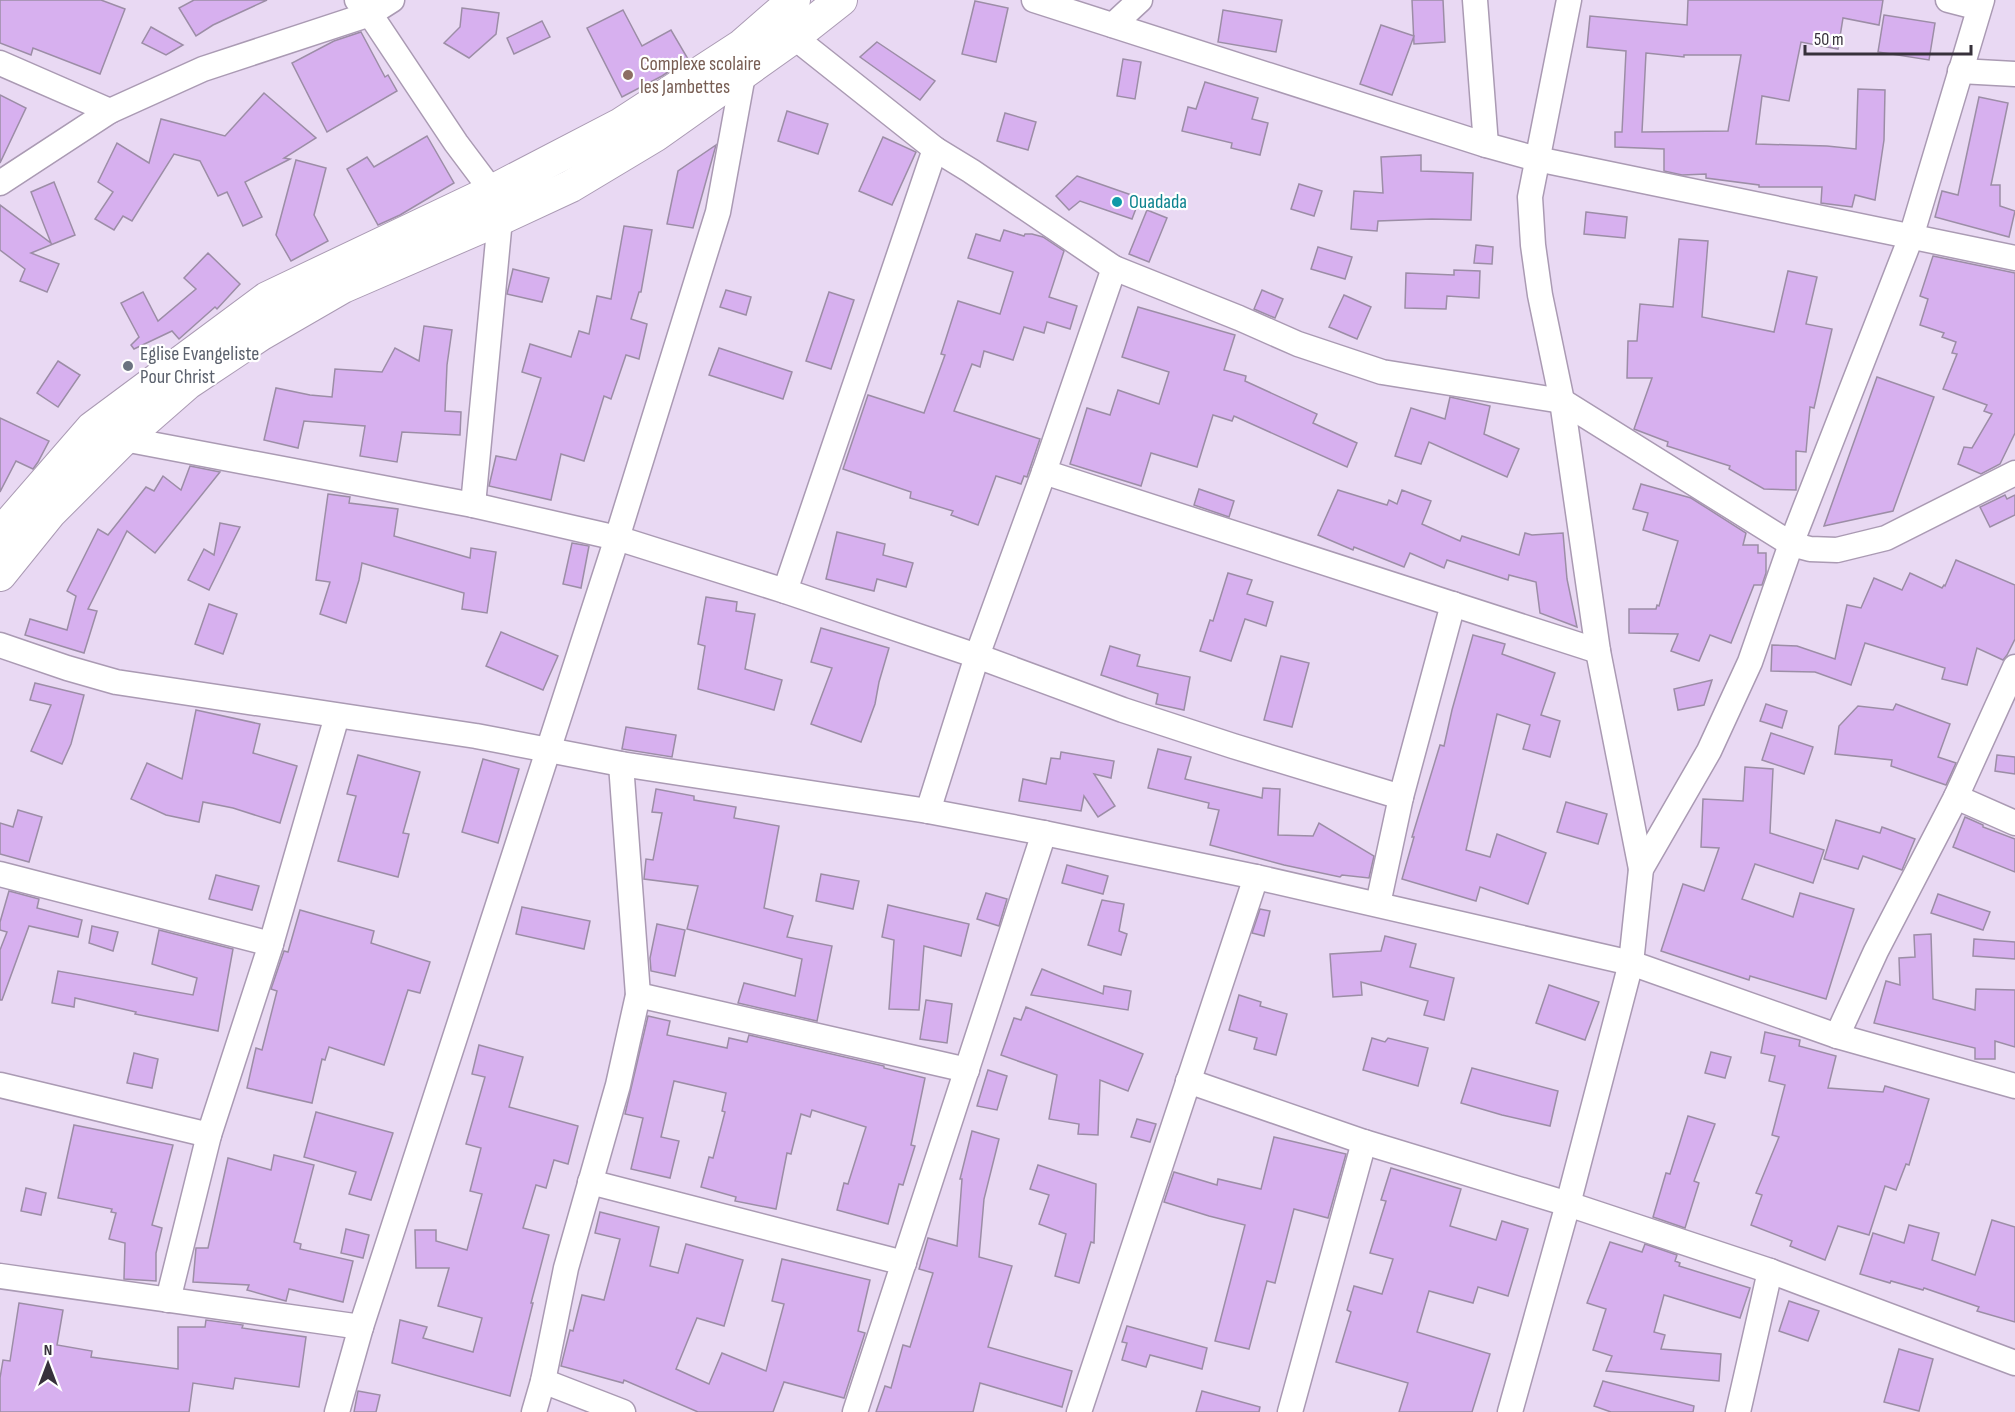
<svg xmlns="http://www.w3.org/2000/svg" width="2015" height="1412" font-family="'Sofia Sans Condensed',sans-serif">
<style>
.building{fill:#d7b0ef;stroke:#9c8da6;stroke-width:1.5;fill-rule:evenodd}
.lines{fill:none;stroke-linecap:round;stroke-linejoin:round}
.minor-casing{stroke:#aa9ab3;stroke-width:27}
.tertiary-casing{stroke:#aa9ab3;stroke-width:34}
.minor{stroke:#fff;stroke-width:24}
.tertiary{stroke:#fff;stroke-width:32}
.education-dot{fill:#8d6e63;stroke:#fff;stroke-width:2}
.culture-dot{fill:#0f9aa8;stroke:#fff;stroke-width:2}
.worship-dot{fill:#6b7280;stroke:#fff;stroke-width:2}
.labels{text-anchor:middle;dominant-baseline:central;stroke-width:4.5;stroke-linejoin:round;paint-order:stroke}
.education-label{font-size:20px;fill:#785e54;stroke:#fff;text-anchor:start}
.culture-label{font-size:20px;fill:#0d838f;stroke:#fff;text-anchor:start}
.worship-label{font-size:20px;fill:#5b616d;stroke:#fff;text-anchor:start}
</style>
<rect width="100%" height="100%" fill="#e9d9f3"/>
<g class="building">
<path d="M0,0H101L125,9L100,74L33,48L31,55L0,43Z"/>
<path d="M194,0H267L213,25L196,36L179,8Z"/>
<path d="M1412,0H1443L1445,42L1414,44Z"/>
<path d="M1688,0H1883L1879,25L1843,18L1838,49L1801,42L1789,101L1762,96L1756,144L1827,146L1856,149L1858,89L1885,90L1884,140L1875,200L1855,195L1852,207L1821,203L1822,187H1759V185L1706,178V174L1682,175L1664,171V149L1615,147V132H1622L1626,51L1587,47L1590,16L1687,25ZM1646,53L1684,57V55H1741L1728,131L1642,132Z"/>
<path d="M975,1L1008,8L996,62L962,54Z"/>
<path d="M462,8L499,13L496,34L469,58L444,43L460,27Z"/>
<path d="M623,10L642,46L671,30L688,59L662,76L622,97L587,28Z"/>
<path d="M1223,10L1282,20L1276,52L1218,42Z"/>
<path d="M1884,15L1935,23L1929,60L1878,52Z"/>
<path d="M542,21L550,37L514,54L507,38Z"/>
<path d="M1381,25L1414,36L1392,95L1360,84Z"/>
<path d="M151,27L183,45L166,55L142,43Z"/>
<path d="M361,32L385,77L388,75L397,91L327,132L292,63L334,41Z"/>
<path d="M877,42L935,81L920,100L860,57Z"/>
<path d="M1123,59L1141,62L1135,99L1117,96Z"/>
<path d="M1205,82L1258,98L1252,119L1268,123L1260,155L1231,148L1232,143L1182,131L1188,107L1196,109Z"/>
<path d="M264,93L316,138L284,158L290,159L245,182L262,217L243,226L227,192L218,196L200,161L174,154L132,221L123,216L114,230L95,219L113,192L98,182L117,143L149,163L161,119L225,136Z"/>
<path d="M0,95L26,108L0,163Z"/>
<path d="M1979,97L2008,103L1991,185H2000V206L2015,211L2009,237L1935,217L1942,191L1958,195Z"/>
<path d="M787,111L828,124L818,154L778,141Z"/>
<path d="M1005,113L1036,122L1028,150L997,141Z"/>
<path d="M427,136L454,183L400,215L378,225L347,169L367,157L374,167Z"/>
<path d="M883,137L916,152L892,205L859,191Z"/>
<path d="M716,145L693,228L667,224L678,171Z"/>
<path d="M1421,155V171L1473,173L1471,220L1432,219L1378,221L1377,231L1351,229L1354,191L1383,193L1381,157Z"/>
<path d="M296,160L326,168L314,215L328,241L291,261L276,235Z"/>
<path d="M1077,176L1140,198L1132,219L1080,201L1069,210L1056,196Z"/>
<path d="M54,182L75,235L31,253L59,264L47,292L20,281L25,269L0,250V205L51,243L31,192Z"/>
<path d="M1299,184L1322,191L1314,216L1291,209Z"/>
<path d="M1147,210L1167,218L1149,262L1129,254Z"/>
<path d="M1586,212L1627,217L1625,238L1584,234Z"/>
<path d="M624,226L652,230L641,292H639L631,319L647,324L639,359L626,355L611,399L604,396L584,461L561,454L551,500L489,486L496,456L516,460L541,378L522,372L530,344L571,357L579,331L589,334L597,296L611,299Z"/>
<path d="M1004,230L1024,236L1025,234H1032L1043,237L1064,251L1049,297L1077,306L1070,329L1047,322L1044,333L1024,327L1013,360L984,351L980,367L972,364L954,411L1040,439L1027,477L1024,476L1021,484L996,476L978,525L951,515L953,511L910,498L911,492L843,469L868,395L924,413L945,355L941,354L958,301L1000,314L1013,272L968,258L976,234L1000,241Z"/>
<path d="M1679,239L1708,241L1702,317L1774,332L1788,271L1817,277L1806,324L1832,329L1814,408L1810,407L1806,452L1796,451V490L1764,489L1729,469L1730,466L1667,446L1668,442L1634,429L1652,378H1627L1628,341H1637L1640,304L1673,307Z"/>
<path d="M1476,245L1493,247L1492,264L1474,263Z"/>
<path d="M1318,247L1352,257L1345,279L1311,269Z"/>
<path d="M208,253L240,284L217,309L215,307L179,339L172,331L134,349L131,345L139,337L121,303L143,292L158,321L196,289L184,278Z"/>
<path d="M1933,256L2015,273V433L2000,464L1981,474L1958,464L1964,447L1972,448L1992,414L1984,411L1987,405L1943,389L1957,354L1952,353L1956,342L1942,337L1944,333L1920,325L1928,299L1920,296Z"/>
<path d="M513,269L549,278L542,302L507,294Z"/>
<path d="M1454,270L1480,271L1479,298L1447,296L1446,309L1405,308L1406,273L1454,275Z"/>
<path d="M726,290L751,297L746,315L720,307Z"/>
<path d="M1262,290L1283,299L1275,318L1254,309Z"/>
<path d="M829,292L854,300L831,369L806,361Z"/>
<path d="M1344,295L1371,307L1357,339L1329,327Z"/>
<path d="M1138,307L1235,335L1224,370L1246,376L1245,381L1317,414L1313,423L1357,443L1347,467L1234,416L1232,421L1213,415L1197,467L1151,453L1141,486L1070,464L1087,408L1110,415L1118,390L1159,404L1169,372L1122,357Z"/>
<path d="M424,326L452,330L447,365L445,411L461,412L460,435L402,432L397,462L360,456L365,426L304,421L298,448L264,440L276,388L310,395L332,397L335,369L382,372L395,348L419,361Z"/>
<path d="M719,348L792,372L783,399L709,375Z"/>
<path d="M58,361L80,375L58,407L37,393Z"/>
<path d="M1877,377L1934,397L1893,511L1824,526Z"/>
<path d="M1450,397L1490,406L1484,434L1519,449L1507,477L1429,442L1421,464L1395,456L1411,408L1445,419Z"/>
<path d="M0,418L49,441L38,462L33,469L16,461L0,492Z"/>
<path d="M190,466L220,472L155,553L127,531L88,609L97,611L84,653L25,635L30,619L67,630L76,596L67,591L98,529L108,535L146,487L154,491L163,476L181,490Z"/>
<path d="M1641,484L1691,498L1746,533L1743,545H1758V553H1766V573L1762,585H1754L1731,643L1710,635L1699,661L1671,651L1678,634L1629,633V609H1656L1657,605L1659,606L1678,541L1643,530L1648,513L1633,509Z"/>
<path d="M1199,489L1234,501L1229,517L1194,505Z"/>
<path d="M1338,490L1387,505L1389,500L1397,504L1402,490L1431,501L1422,524L1460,541L1462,536L1519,555L1525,533L1532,535L1563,533L1567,579L1577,627L1540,613L1536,582L1509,575L1508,580L1447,560L1444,568L1410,553L1404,567L1354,547L1353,550L1318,535Z"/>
<path d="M328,494L350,497L349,503L398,509L394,536L470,558L471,548L496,552L487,613L462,609L464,593L362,563L359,580L346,623L320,614L330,582L316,580Z"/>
<path d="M2005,495L2007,499L2015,495V515L1990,527L1980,507Z"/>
<path d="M220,523L240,527L209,590L188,580L204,549L214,555Z"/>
<path d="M837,532L885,544L883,555L913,563L906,587L877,579L874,591L826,579Z"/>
<path d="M572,543L589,546L581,588L563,584Z"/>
<path d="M1956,560L2015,585V639L2007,655L2003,660L1977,648L1967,685L1942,679L1945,668L1865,643L1851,685L1815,672L1771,671L1772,645L1797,646L1835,659L1847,605L1861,608L1874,578L1902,590L1910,573L1942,588L1944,585L1945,586Z"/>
<path d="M1228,573L1252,580L1247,594L1273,602L1266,626L1245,619L1231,661L1200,651L1210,620L1213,621Z"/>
<path d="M706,597L737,602L736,611L755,614L745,669L782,680L774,710L698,689L705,646L698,644Z"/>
<path d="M209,604L237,614L223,654L195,644Z"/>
<path d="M821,628L889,648L879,682L875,704L861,742L811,724L832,668L811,662Z"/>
<path d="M501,632L558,656L543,690L486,666Z"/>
<path d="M1473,635L1505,644L1502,654L1555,673L1541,715L1560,721L1550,757L1523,749L1530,725L1497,714L1466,850L1490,857L1497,834L1546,853L1528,904L1480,887L1476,901L1402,879L1414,837H1412L1440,745L1444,746L1452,710Z"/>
<path d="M1110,646L1140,655L1137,666L1190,677L1184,710L1156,704L1158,694L1101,675Z"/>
<path d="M1281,656L1309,663L1292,727L1264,720Z"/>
<path d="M1712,680L1704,705L1678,710L1674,689Z"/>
<path d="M35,683L84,695L71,744L62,764L31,751L51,705L30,700Z"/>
<path d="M1766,704L1787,711L1782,728L1760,721Z"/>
<path d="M1896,704L1950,724L1938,757L1956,763L1946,785L1891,766L1892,760L1835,754L1839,726L1858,706L1893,710Z"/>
<path d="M196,710L260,724L253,753L297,766L280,823L233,808L203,802L199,822L166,815L131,799L147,763L182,779Z"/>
<path d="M626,727L676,735L672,757L622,749Z"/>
<path d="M1771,733L1813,747L1804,774L1762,760Z"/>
<path d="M1158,749L1191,757L1185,779L1262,798L1263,788L1280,789L1278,835L1313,836L1319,823L1374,856L1369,878L1342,875L1340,877L1284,865L1210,845L1219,810L1208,808L1209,803L1148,788Z"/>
<path d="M1061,752L1114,761L1111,778L1094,774L1115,806L1098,817L1084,796L1081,811L1019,801L1023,779L1046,784L1051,758L1060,759Z"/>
<path d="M358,755L420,772L403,833L409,834L398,877L338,861L356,796L347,794Z"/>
<path d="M1997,755L2015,757V774L1995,771Z"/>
<path d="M483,759L519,769L498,843L462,832Z"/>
<path d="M1745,767L1773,769L1770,833L1824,850L1813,883L1755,864L1742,899L1793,917L1800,893L1854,909L1826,999L1750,976L1749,980L1661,951L1683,884L1704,891L1719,848L1701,847L1703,799L1743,801Z"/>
<path d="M656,789L694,796V800L736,807L734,818L779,826L764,908L793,916L787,937L832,946L817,1021L738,1003L744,983L795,996L802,959L687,929L698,886L644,879L646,859L653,860L662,813L652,812Z"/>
<path d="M1566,802L1607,814L1598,844L1557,832Z"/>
<path d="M18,810L42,817L29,862L0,854V823L13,827Z"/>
<path d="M1965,817L1983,825V827L2015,839V872L1953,847Z"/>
<path d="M1836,820L1880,833L1882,827L1915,839L1902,870L1863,856L1858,869L1824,859Z"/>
<path d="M1067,865L1108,876L1103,894L1062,883Z"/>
<path d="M821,874L859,881L853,909L816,901Z"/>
<path d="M216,875L259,886L252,910L209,899Z"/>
<path d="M9,891L39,899L37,908L82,920L78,937L29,926L2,1000H0V950L7,932L0,930V922Z"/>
<path d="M986,893L1007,899L999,926L977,919Z"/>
<path d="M1938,894L1990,912L1983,930L1931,913Z"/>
<path d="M1102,900L1124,904L1119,931L1127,934L1121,955L1088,945Z"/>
<path d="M888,905L969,924L961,956L924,946L919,1010L889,1009L894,940L882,937Z"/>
<path d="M522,907L590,921L584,949L516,934Z"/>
<path d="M1260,909L1270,911L1264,936L1252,933Z"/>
<path d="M300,910L374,931L371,943L430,962L420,993L408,990L384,1065L329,1047L325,1060L322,1059L312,1103L247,1088L256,1048L262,1050L277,991L271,989L284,951L288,952Z"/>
<path d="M657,924L685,930L675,976L651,971L650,958Z"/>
<path d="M92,926L118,932L113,951L89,943Z"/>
<path d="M159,930L233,949L218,1031L135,1014L136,1012L75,998L74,1007L52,1003L58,971L193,995L197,978L152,964Z"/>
<path d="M1931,934L1933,999L1975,1010L1976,989L2015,990V1047L1995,1041V1059H1975V1048L1874,1023L1886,981L1900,985L1899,958L1915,957L1914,935Z"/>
<path d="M1385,936L1416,944L1410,967L1454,978L1444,1020L1424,1015L1428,1001L1361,982L1362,995L1333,997L1330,954L1381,951Z"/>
<path d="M1974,939L2015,942V959L1973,956Z"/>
<path d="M1042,969L1103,994L1104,986L1131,991L1128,1010L1031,995Z"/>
<path d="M1549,985L1599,1002L1585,1040L1536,1023Z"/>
<path d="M1239,995L1261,1002L1260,1006L1287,1014L1276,1055L1254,1049L1257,1038L1229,1030Z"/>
<path d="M926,1000L952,1004L947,1043L920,1039Z"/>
<path d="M1026,1007L1143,1054L1128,1091L1100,1080L1098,1135L1078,1134L1079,1124L1049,1119L1057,1075L1001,1055L1014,1018L1021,1020Z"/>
<path d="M648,1016L670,1021L667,1035L727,1048L729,1038L747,1042L749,1035L884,1066V1068L925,1078L911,1145L915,1146L903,1185L899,1184L888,1224L837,1210L844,1183L848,1184L866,1127L812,1110L810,1117L801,1114L791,1154L787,1153L776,1209L735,1201L736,1197L701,1187L709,1157L713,1158L725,1112L722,1111L726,1093L674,1081L661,1137L679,1141L670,1178L631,1169L643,1118L625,1114Z"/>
<path d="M1765,1032L1800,1040L1799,1046L1836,1056L1828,1088L1883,1092L1885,1086L1929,1099L1909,1165L1906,1164L1896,1190L1885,1186L1869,1235L1838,1226L1825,1260L1790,1246L1792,1241L1751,1225L1762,1195L1756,1193L1779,1137L1772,1135L1785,1085L1769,1081L1775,1056L1761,1053Z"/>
<path d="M1372,1038L1385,1042L1388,1038L1428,1048L1418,1086L1363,1070Z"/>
<path d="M479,1045L523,1057L509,1107L578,1126L568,1164L554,1160L546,1188L536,1185L523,1228L549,1235L531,1303H533L510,1396L392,1363L400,1320L427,1327L423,1338L473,1352L482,1318L438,1306L449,1268H416L415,1230H436V1241L467,1250L482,1194L470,1191L481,1148L466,1144L485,1077L472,1074Z"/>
<path d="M1711,1052L1731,1057L1725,1078L1705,1073Z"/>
<path d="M134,1053L158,1059L152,1088L127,1083Z"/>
<path d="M1472,1068L1558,1091L1550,1126L1502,1115L1461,1103Z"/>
<path d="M988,1070L1007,1076L997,1110L977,1106Z"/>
<path d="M316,1112L393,1133L371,1200L349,1194L356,1172L304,1157Z"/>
<path d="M1688,1116L1715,1124L1694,1181L1699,1183L1685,1228L1653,1217L1666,1173L1670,1174Z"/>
<path d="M1137,1119L1156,1124L1150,1142L1131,1137Z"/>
<path d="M74,1125L173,1145L152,1225L162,1228L156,1253V1281L124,1279L125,1243L109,1239L116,1213L111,1212L112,1209L58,1198Z"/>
<path d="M972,1131L999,1139L984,1199L979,1257L1012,1266L988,1347L1072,1371L1062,1407L980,1383L973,1412H876L885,1386L891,1388L903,1345L910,1347L933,1273L919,1269L928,1238L957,1246L962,1179H960Z"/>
<path d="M1274,1137L1346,1154L1328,1218L1294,1209L1275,1283L1267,1281L1249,1349L1215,1341L1245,1225L1209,1216L1164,1202L1174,1172L1217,1185L1218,1179L1261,1189Z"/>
<path d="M274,1155L314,1165L294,1242L301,1244L300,1249L353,1261L343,1302L289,1289L286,1301L247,1290L249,1285L193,1282L196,1248H208L228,1158L271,1170Z"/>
<path d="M1038,1165L1096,1184L1094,1243L1091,1242L1079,1283L1055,1276L1066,1234L1039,1224L1049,1195L1030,1189Z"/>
<path d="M1391,1168L1461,1189L1450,1226L1496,1240L1502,1221L1528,1229L1508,1296L1478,1287L1473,1303L1429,1291L1417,1332L1490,1354L1472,1412H1399L1408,1383L1336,1362L1351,1312L1347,1310L1354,1286L1382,1294L1393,1259L1370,1253L1386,1201L1381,1200Z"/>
<path d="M26,1188L46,1193L41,1215L21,1211Z"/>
<path d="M600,1212L659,1227L650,1266L678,1273L686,1244L743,1260L724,1326L697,1318L676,1369L709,1384L722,1353L766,1371L784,1304L772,1301L782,1259L870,1280L858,1331L865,1333L844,1398L784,1382L773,1412H698L624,1380L623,1383L561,1366L570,1330L573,1331L582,1295L604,1300L620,1239L595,1233Z"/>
<path d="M1992,1220L2015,1227V1322L1977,1311L1979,1307L1924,1288L1923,1290L1891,1281L1890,1283L1860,1274L1873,1233L1904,1243L1909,1225L1939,1233L1932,1260L1975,1275Z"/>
<path d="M346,1229L369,1235L363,1258L341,1253Z"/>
<path d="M1610,1242L1642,1252L1645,1244L1677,1255L1675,1261L1680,1263L1679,1266L1750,1288L1740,1318L1664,1295L1654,1332L1665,1335L1661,1349L1721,1354L1719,1381L1606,1371L1612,1356L1593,1350L1606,1309L1587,1303Z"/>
<path d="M1789,1301L1819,1311L1808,1341L1779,1331Z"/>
<path d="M19,1303L63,1310L57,1345L92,1351L91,1357L178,1369V1327H205L206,1320L243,1325L242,1328L306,1337L299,1387L235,1378L233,1389L193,1383L189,1412H0V1378L3,1360L10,1361Z"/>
<path d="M1127,1326L1207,1348L1202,1369L1150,1355L1146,1367L1122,1360L1127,1343L1122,1342Z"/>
<path d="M1899,1349L1933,1359L1919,1411L1884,1402Z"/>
<path d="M1603,1381L1694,1406L1693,1412H1611L1594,1406Z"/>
<path d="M358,1391L380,1395L376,1412H354Z"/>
<path d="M1202,1391L1260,1407L1259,1412H1196Z"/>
</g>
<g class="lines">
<g class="minor-casing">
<g id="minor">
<path d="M357,0L370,14L456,143L492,191"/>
<path d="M1034,0L1486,145L1537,159L2015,258"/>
<path d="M1475,0L1486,145"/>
<path d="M1569,0L1530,197L1533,245L1540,295L1562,401L1598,651L1641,869"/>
<path d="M1948,0L1979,8"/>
<path d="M1113,25L1140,0"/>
<path d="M794,37L935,149L971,171L1114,268L1239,318L1298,344L1382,372L1562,401L1791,544L1810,549L1837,550L1886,538L2015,473"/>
<path d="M0,63L110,111"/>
<path d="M1960,71L2015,74"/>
<path d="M0,183L110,111L203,69L370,14L392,0"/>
<path d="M124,439L473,505L617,538L785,591L977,656L1123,710L1233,746L1401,797"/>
<path d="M1044,472L1598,651"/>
<path d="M473,505L500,219"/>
<path d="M785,591L935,149"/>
<path d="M0,645L67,668L116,682L476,736L621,764L928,811L1044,833L1256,877L1631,963L1837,1036L2015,1086"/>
<path d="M1956,797L2015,823"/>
<path d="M928,811L977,656L1044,472L1114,268"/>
<path d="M0,874L271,944"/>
<path d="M1378,904L1401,797L1453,604"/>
<path d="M638,995L967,1070"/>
<path d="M1837,1036L1876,951L1956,797L2015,667"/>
<path d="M1188,1081L1364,1142L1568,1204L1770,1271L2015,1363"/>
<path d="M0,1085L209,1135"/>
<path d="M590,1182L904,1263"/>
<path d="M0,1276L361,1327"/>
<path d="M168,1300L209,1135L271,944L337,716"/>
<path d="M543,1381L623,1412"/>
<path d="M337,1412L361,1327L617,538L718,212L743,75"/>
<path d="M534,1412L543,1381L566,1268L618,1085L638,995L621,764"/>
<path d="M855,1412L1044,833"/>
<path d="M1079,1412L1256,877"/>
<path d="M1290,1412L1364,1142"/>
<path d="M1510,1412L1568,1204L1631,963L1641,869L1709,751L1750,662L1791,544L1911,237L1982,0"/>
<path d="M1738,1412L1770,1271"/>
</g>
</g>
<g class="tertiary-casing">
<g id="tertiary">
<path d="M0,534L92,428L267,298L492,191L621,124L741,46L794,0"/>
<path d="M0,575L50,513L124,439L188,383L260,335L343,287L500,219L571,186L656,135L794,37L841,0"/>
</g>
</g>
<use href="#minor" class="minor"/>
<use href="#tertiary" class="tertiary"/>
</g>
<circle class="education-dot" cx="628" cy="75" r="6"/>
<circle class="culture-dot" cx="1117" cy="202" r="6"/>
<circle class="worship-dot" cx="128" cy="366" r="6"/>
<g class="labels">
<g class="education-label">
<text x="640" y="64">Complexe scolaire<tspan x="640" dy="23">les Jambettes</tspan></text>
</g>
<g class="culture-label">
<text x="1129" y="202">Ouadada</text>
</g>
<g class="worship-label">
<text x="140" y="354">Eglise Evangeliste<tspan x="140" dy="23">Pour Christ</tspan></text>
</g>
</g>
<g transform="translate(48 1364)" stroke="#ffffff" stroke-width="4.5" paint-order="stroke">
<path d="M0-4.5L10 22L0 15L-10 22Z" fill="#37313b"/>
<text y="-9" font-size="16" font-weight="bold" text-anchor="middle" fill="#37313b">N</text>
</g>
<path d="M1805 45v9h166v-9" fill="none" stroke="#37313b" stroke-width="3"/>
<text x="1814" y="45" font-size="18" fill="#37313b" stroke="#ffffff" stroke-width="4.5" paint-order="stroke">50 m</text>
</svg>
